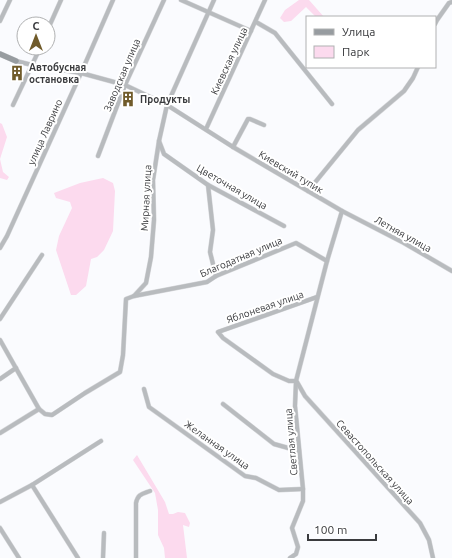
<svg xmlns="http://www.w3.org/2000/svg" width="452" height="558" font-family="Ubuntu,sans-serif">
<style>
.green{fill:#fcdaee}
.lines{fill:none;stroke-linecap:round;stroke-linejoin:round}
.street-casing{stroke:#d7d8db;stroke-width:5}
.secondary-casing{stroke:#d7d8db;stroke-width:6}
.street{stroke:#b8bbbe;stroke-width:4}
.secondary{stroke:#979ca0;stroke-width:5.5}
.labels{text-anchor:middle;dominant-baseline:central;stroke-width:4;stroke-linejoin:round;paint-order:stroke}
.street-label{font-size:10px;fill:#3a3b3e;stroke:#fff}
.poi-label{font-size:10px;font-weight:bold;fill:#3a3b3e;stroke:#fff;text-anchor:start}
</style>
<rect width="100%" height="100%" fill="#fafbfe"/>
<g class="green">
<path d="M299,0H309L324,17H316L306,7L291,21L284,22L280,18L285,10Z"/>
<path d="M0,123L2,124L7,137L0,159L3,172L9,177L7,180L0,178Z"/>
<path d="M103,178L113,183L115,191L113,231L104,250L97,257L91,259L86,286L76,295H71L56,250L59,236L72,208L70,202L56,198L54,193L80,183Z"/>
<path d="M137,455L165,502L169,514H173L178,512L185,513L190,523L189,527L183,525L187,558H165L164,548L158,535V510L155,493L133,460Z"/>
</g>
<g class="lines">
<g class="street-casing">
<g id="street">
<path d="M181,0L251,31"/>
<path d="M0,21L10,0"/>
<path d="M256,22L275,33L332,104"/>
<path d="M435,24L437,20L449,3L452,2"/>
<path d="M48,29L61,0"/>
<path d="M16,61L32,65L81,73L125,85L167,105L233,147L308,191L342,211L404,243L452,271"/>
<path d="M13,105L40,48"/>
<path d="M206,129L265,0"/>
<path d="M159,141L164,154L208,185L284,226"/>
<path d="M233,147L248,119H250L264,125"/>
<path d="M98,156L125,85L164,0"/>
<path d="M208,185L213,230L210,252L216,276"/>
<path d="M308,191L358,130L404,91L413,78L418,67"/>
<path d="M0,248L7,236L81,73L113,0"/>
<path d="M134,296L207,282L216,276L296,243L327,261"/>
<path d="M0,319L42,255"/>
<path d="M0,340L39,409L45,414L52,415L85,393L120,372L123,355L126,299L134,296L146,283L151,257L154,220L153,180L159,141L167,105L214,0"/>
<path d="M0,379L16,368"/>
<path d="M296,381H289L273,374L223,338L218,332L317,297"/>
<path d="M297,382L305,396L420,523L429,540L433,558"/>
<path d="M144,389L149,407L245,476L256,478L279,490L303,489"/>
<path d="M223,404L274,444L299,451"/>
<path d="M0,433L39,409"/>
<path d="M32,485L78,558"/>
<path d="M0,502L32,485L101,441"/>
<path d="M0,528L19,558"/>
<path d="M103,558L104,533"/>
<path d="M136,558V503C138,494 142,494 150,491"/>
<path d="M290,558L296,554L298,547L292,528L303,501V489L295,406L296,381L327,261L342,211"/>
</g>
</g>
<g class="secondary-casing">
<path id="secondary" d="M0,54L16,61"/>
</g>
<use href="#street" class="street"/>
<use href="#secondary" class="secondary"/>
</g>
<defs>
<g id="building-bare" transform="scale(1.2)"><path d="M-4-6H4V6H1V3H-1V6H-4ZM-2.5-4.3h1.7v1.8h-1.7ZM.8-4.3h1.7v1.8H.8ZM-2.5-1h1.7V.8h-1.7ZM.8-1h1.7V.8H.8Z" fill="#705b2a" stroke="#fff" stroke-width="2.5" paint-order="stroke"/></g>
</defs>
<g fill-rule="evenodd">
<use href="#building-bare" x="17" y="73"/>
<use href="#building-bare" x="128" y="99"/>
</g>
<g class="labels">
<g class="street-label">
<text transform="translate(229 61) rotate(-65)">Киевская улица</text>
<text transform="translate(122 75) rotate(-67)">Заводская улица</text>
<text transform="translate(45 132) rotate(-66)">улица Лаврино</text>
<text transform="translate(291 172) rotate(31)">Киевский тупик</text>
<text transform="translate(232 187) rotate(30)">Цветочная улица</text>
<text transform="translate(146 198) rotate(-87)">Мирная улица</text>
<text transform="translate(403 234) rotate(29)">Летняя улица</text>
<text transform="translate(241 257) rotate(-23)">Благодатная улица</text>
<text transform="translate(265 307) rotate(-19)">Яблоневая улица</text>
<text transform="translate(291 442) rotate(-95)">Светлая улица</text>
<text transform="translate(217 445) rotate(35)">Желанная улица</text>
<text transform="translate(375 462) rotate(48)">Севастопольская улица</text>
</g>
<g class="poi-label">
<text x="29" y="67">Автобусная<tspan x="29" dy="12">остановка</tspan></text>
<text x="140" y="99">Продукты</text>
</g>
</g>
<rect x="306" y="16" width="130" height="52" fill="#ffffff" stroke="#b0b1b2"/>
<rect x="314" y="29" width="20" height="6" fill="#979ca0" stroke="#b0b1b2"/>
<text x="342" y="36" font-size="12" fill="#3a3b3e">Улица</text>
<rect x="314" y="46" width="20" height="12" fill="#fcdaee" stroke="#b0b1b2"/>
<text x="342" y="56" font-size="12" fill="#3a3b3e">Парк</text>
<g transform="translate(36 36)"><circle r="19" fill="#ffffff" stroke="#b0b1b2"/>
<path d="M0-3L7 15L0 10L-7 15Z" fill="#705b2a"/>
<text y="-6" font-size="11" font-weight="bold" text-anchor="middle" fill="#3a3b3e">С</text>
</g>
<path d="M308 534v6h68v-6" fill="none" stroke="#3a3b3e" stroke-width="2"/>
<text x="314" y="534" font-size="12" fill="#3a3b3e" stroke="#ffffff" stroke-width="3" paint-order="stroke">100 m</text>
</svg>
